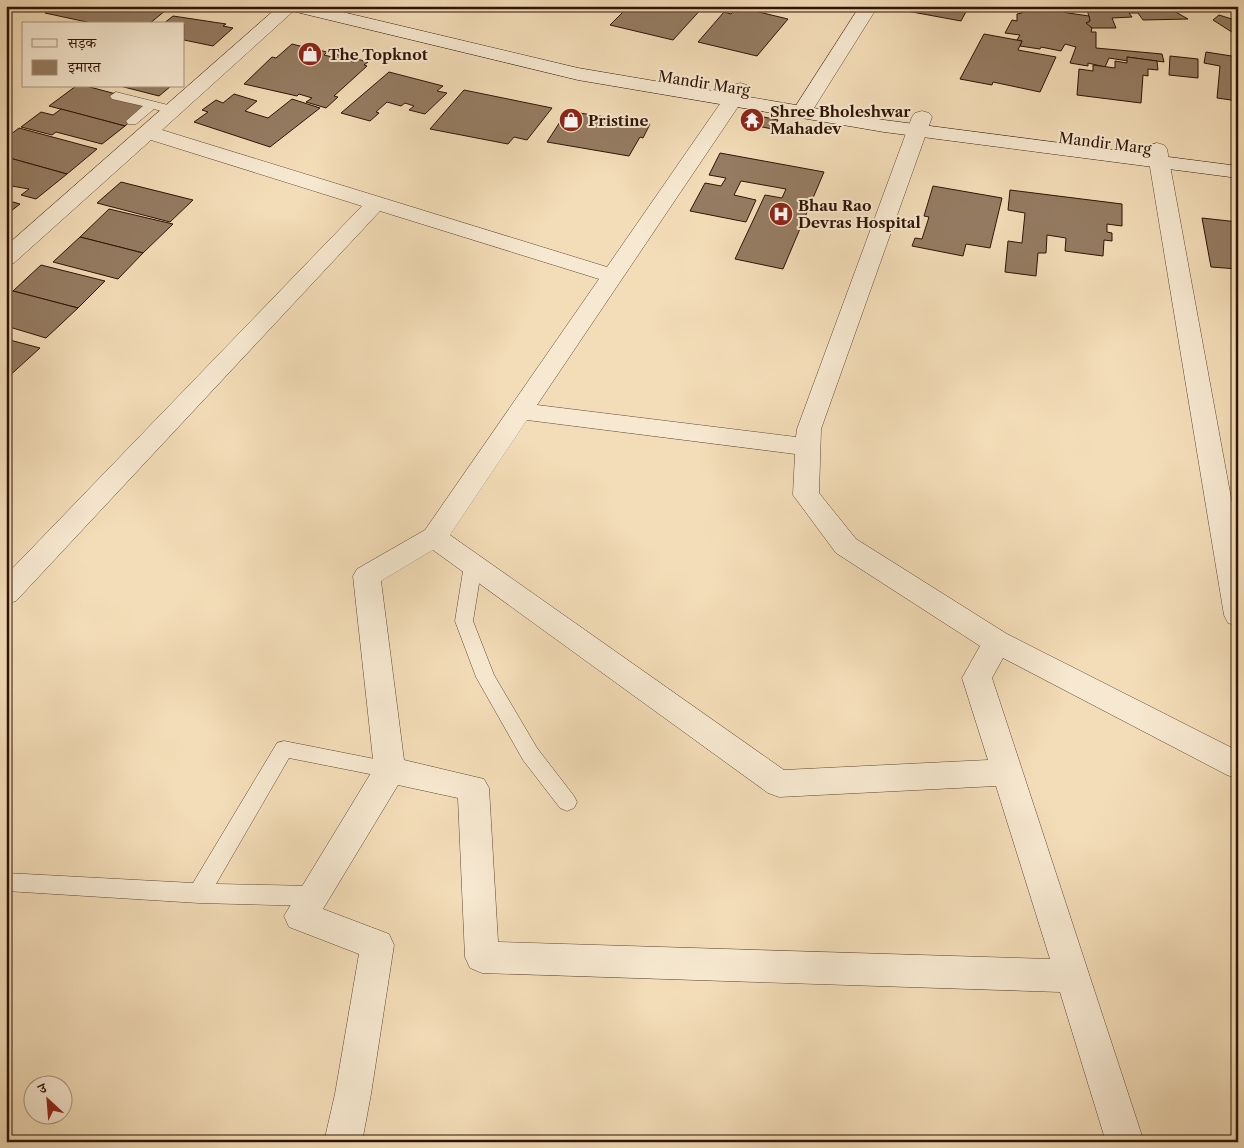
<svg xmlns="http://www.w3.org/2000/svg" width="1244" height="1148" font-family="'Libre Caslon Text','Noto Serif Devanagari',serif">
<style>
.building{fill:#957c62;stroke:#2f1304}
.lines{fill:none;stroke-linecap:round;stroke-linejoin:round}
.lane-casing{stroke:#604631;stroke-width:1}
.street-casing{stroke:#604631;stroke-width:1}
.secondary-casing{stroke:#2f1304;stroke-width:1}
.lane{fill:#f7e9d1;fill-rule:evenodd}
.street{fill:#f7e9d1;fill-rule:evenodd}
.secondary{fill:#f7e9d1;fill-rule:evenodd}
.labels{text-anchor:middle;dominant-baseline:central;stroke-width:4;stroke-linejoin:round;paint-order:stroke}
.far-poi-label{font-size:15px;font-weight:bold;fill:#2f1304;stroke:#f7e9d1;text-anchor:start}
.far-street-label{font-size:15px;fill:#2f1304;stroke:#f7e9d1}
</style>
<rect width="100%" height="100%" fill="#f3ddb8"/>
<filter id="stains"><feTurbulence type="fractalNoise" baseFrequency=".004" numOctaves="4"/><feColorMatrix values="0 0 0 0 .2 0 0 0 0 .09 0 0 0 0 .02 0 0 0 .5 -.17"/></filter>
<radialGradient id="worn" r=".72"><stop offset=".6" stop-color="#630" stop-opacity="0"/><stop offset="1" stop-color="#630" stop-opacity=".3"/></radialGradient>
<g class="building">
<path d="M55,6H171L149,24H96L45,13Z"/>
<path d="M491,6H518L513,11Z"/>
<path d="M629,6H704L673,40L610,25Z"/>
<path d="M898,6H969L961,21L896,9Z"/>
<path d="M1046,6H1070L1075,8L1074,12Z"/>
<path d="M1084,6H1173L1175,8L1174,11L1188,19L1143,20L1138,13H1129L1132,17L1112,18L1116,28H1092L1087,25L1086,23L1090,21L1087,9L1083,8Z"/>
<path d="M742,8L788,19L757,56L698,42L724,12L731,14L734,11L738,12Z"/>
<path d="M1021,8L1041,11L1056,9L1068,13L1089,16L1090,21L1086,23L1092,28L1091,32H1096V48L1162,54L1164,62L1127,57L1128,61L1109,58L1105,67L1088,63V66L1070,63L1076,47L1065,44L1061,51L1041,47L1040,49L1020,46L1022,41L1017,40L1020,35L1005,33L1012,20L1017,21V14L1022,13Z"/>
<path d="M1219,15L1238,21V36L1213,20Z"/>
<path d="M173,16L226,24L223,26L233,28L213,46L184,40V24H163Z"/>
<path d="M984,34L1022,41L1018,50L1056,57L1040,92L993,82L992,85L960,79Z"/>
<path d="M292,44L304,47L301,50L311,52L314,49L327,52L324,55L332,57L334,54L347,57L343,60L354,62L357,59L368,62L364,65L367,66L334,96L338,97L326,108L306,102L312,98L299,94L297,96L244,84L272,57L276,58Z"/>
<path d="M1206,52L1238,57V101L1217,98L1220,66L1204,63Z"/>
<path d="M1170,56L1198,59V78L1169,75Z"/>
<path d="M1127,57L1157,61L1158,70L1148,69V76L1143,75L1141,103L1077,95L1079,69L1093,71V65L1115,68V61L1127,63Z"/>
<path d="M389,72L443,86L437,91L447,93L425,114L409,110L414,106L405,103L401,106L387,102L376,112L379,113L370,121L341,113Z"/>
<path d="M76,86H86L116,94L149,105L125,126L49,106Z"/>
<path d="M120,86H171L159,96Z"/>
<path d="M464,90L552,108L527,140L514,137L508,144L430,129Z"/>
<path d="M234,94L257,101L245,111L268,118L292,99L320,108L270,147L194,122L208,112L202,110L216,100L223,103Z"/>
<path d="M61,109L125,126L102,144L56,132L52,135L21,127L41,112L53,115Z"/>
<path d="M567,111L650,124L643,138L640,137L629,156L547,142Z"/>
<path d="M759,116L778,120L772,129L753,125Z"/>
<path d="M19,128L97,149L67,174L6,157V138Z"/>
<path d="M720,153L824,172L783,269L735,259L765,195L782,198L786,189L741,181L734,195L756,200L746,222L690,211L705,183L721,186L726,178L709,175Z"/>
<path d="M6,157L67,174L36,199L21,195L29,189L6,185Z"/>
<path d="M121,182L193,200L170,222L97,203Z"/>
<path d="M933,186L1002,198L990,248L966,244L963,256L912,246L915,238L922,239L929,217L924,216Z"/>
<path d="M1010,190L1122,204V226L1107,224V232L1112,233V241L1104,240L1103,256L1065,251L1066,238L1047,235L1046,253H1038L1036,276L1005,272L1008,241L1022,243L1025,213L1008,210Z"/>
<path d="M6,200L20,204L6,215Z"/>
<path d="M109,209L173,224L143,253L80,237Z"/>
<path d="M1202,218L1238,222V269L1211,267Z"/>
<path d="M80,237L143,253L118,279L53,262Z"/>
<path d="M41,265L105,281L78,308L13,291Z"/>
<path d="M13,291L78,308L46,338L6,326V297Z"/>
<path d="M6,339L40,348L6,379Z"/>
</g>
<g class="lines">
<g class="lane-casing">
<g id="lane">
<path d="M116,92L176,107L178,110L172,114L154,109L136,124H128L126,121L143,106L112,99L110,96Z"/>
<path d="M473,558L479,560L482,565L473,621L494,675L537,748L574,796L577,802L574,808L567,811L560,808L523,760L476,677L455,621L464,565L467,560Z"/>
<path d="M284,741L390,762L397,764L400,770L397,776L390,778L289,758L216,884L313,886L320,889L324,896L320,903L313,906L199,903L6,891V873L193,883L277,743Z"/>
</g>
</g>
<g class="street-casing">
<g id="street">
<path d="M279,6H299L162,130L607,267L733,85L740,83L747,85L750,89L537,405L796,437L797,429L912,117L915,113L922,111L929,113L932,117L821,429L819,493L856,539L1007,634L1238,751V779L1227,775L1003,658L992,678L1144,1142H1106L1060,992L482,973L470,968L465,957L458,798L398,785L323,909L389,934L394,945L371,1094L362,1142H324L335,1094L359,954L289,927L284,916L374,768L353,576L357,569L425,530L599,279L380,211L16,601L6,604V575L362,206L151,140L14,263L6,265V246ZM527,420L795,454L793,495L836,553L980,646L962,678L988,760L784,770L450,535ZM433,550L768,793L779,797L996,786L1050,959L498,942L489,788L484,779L404,760L381,581Z"/>
<path d="M860,6H878L809,116L802,118L795,116L792,112Z"/>
<path d="M1157,143L1164,145L1167,149L1238,536V626L1228,623L1224,615L1147,149L1150,145Z"/>
</g>
</g>
<g class="secondary-casing">
<path id="secondary" d="M285,6H317L578,68L884,120L1238,166V178L884,132L578,80L288,10Z"/>
</g>
<use href="#lane" class="lane"/>
<use href="#street" class="street"/>
<use href="#secondary" class="secondary"/>
</g>
<defs>
<g id="shop-disc" transform="scale(1.25)"><circle r="9.5" fill="#8f2418" stroke="#f7e9d1"/><path d="M-5-2.5h2.3a2.7 3.5 0 0 1 5.4 0H5L5.5 6h-11ZM-1.5-2.5h3a1.5 2.3 0 0 0-3 0Z" fill="#fff"/></g>
<g id="temple-disc" transform="scale(1.25)"><circle r="9.5" fill="#8f2418" stroke="#f7e9d1"/><path d="M0-6L5-2H3V0L6.5 2.5H4V6H1.5V3h-3V6H-4V2.5H-6.5L-3 0V-2H-5Z" fill="#fff"/></g>
<g id="hospital-disc" transform="scale(1.25)"><circle r="9.5" fill="#8f2418" stroke="#f7e9d1"/><path d="M-5-5h3v3.5h4V-5h3V5h-3V1.5h-4V5h-3Z" fill="#fff"/></g>
</defs>
<g fill-rule="evenodd">
<use href="#shop-disc" x="310" y="54"/>
<use href="#shop-disc" x="571" y="120"/>
<use href="#temple-disc" x="752" y="120"/>
<use href="#hospital-disc" x="781" y="214"/>
</g>
<g class="labels">
<g class="far-poi-label">
<text x="328" y="54">The Topknot</text>
<text x="770" y="111">Shree Bholeshwar<tspan x="770" dy="17">Mahadev</tspan></text>
<text x="588" y="120">Pristine</text>
<text x="798" y="205">Bhau Rao<tspan x="798" dy="17">Devras Hospital</tspan></text>
</g>
<g class="far-street-label">
<text transform="translate(704 83) rotate(9)">Mandir Marg</text>
<text transform="translate(1105 143) rotate(7)">Mandir Marg</text>
</g>
</g>
<rect width="1244" height="1148" fill="none" stroke="#f3ddb8" stroke-width="25"/>
<rect x="8" y="8" width="1229" height="1133" fill="none" stroke="#2f1304" stroke-width="2.5"/>
<rect x="12" y="12" width="1219" height="1123" fill="none" stroke="#2f1304"/>
<rect x="22" y="22" width="162" height="65" fill="#f7e9d1" stroke="#a7937f"/>
<rect x="32" y="39" width="25" height="8" fill="#f7e9d1" stroke="#a7937f"/>
<text x="68" y="48" font-size="15" fill="#2f1304">सड़क</text>
<rect x="32" y="60" width="25" height="15" fill="#957c62" stroke="#a7937f"/>
<text x="68" y="72" font-size="15" fill="#2f1304">इमारत</text>
<g transform="translate(48 1100) rotate(334)"><circle r="24" fill="#f7e9d1" stroke="#a7937f"/>
<path d="M0-4L9 19L0 12L-9 19Z" fill="#8f2418"/>
<text y="-8" font-size="14" font-weight="bold" text-anchor="middle" fill="#2f1304">उ</text>
</g>
<rect width="100%" height="100%" filter="url(#stains)"/>
<rect width="100%" height="100%" fill="url(#worn)"/>
</svg>
